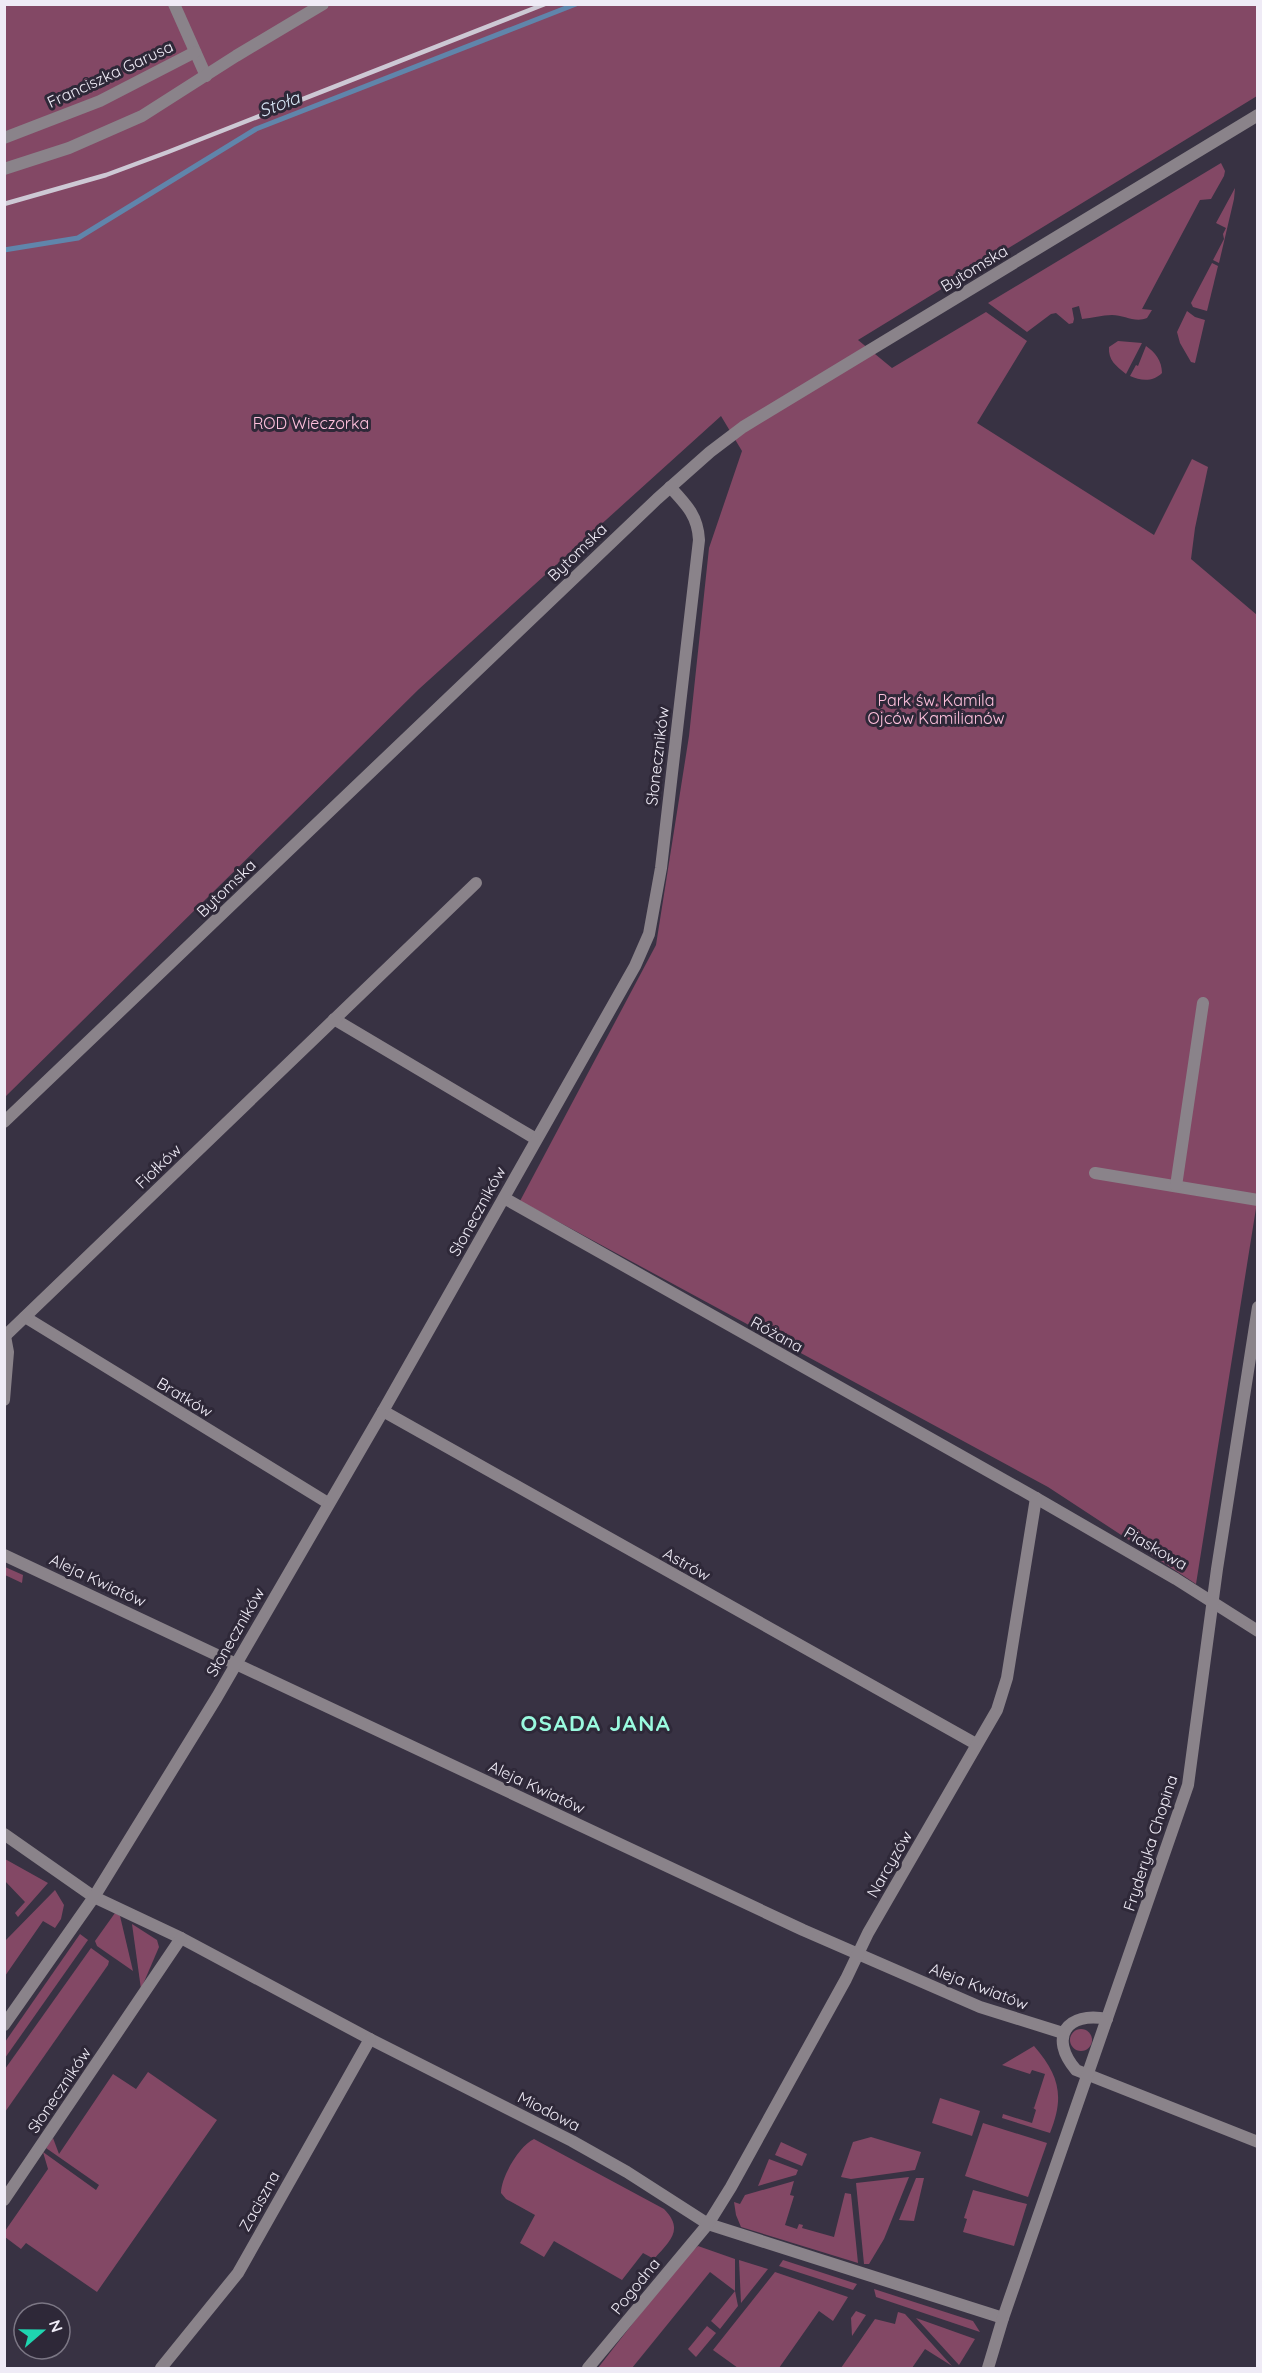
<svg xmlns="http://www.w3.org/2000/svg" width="1262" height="2373" font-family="Quicksand,sans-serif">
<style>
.green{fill:#834865}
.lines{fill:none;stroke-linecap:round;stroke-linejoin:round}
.stream{stroke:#6085ab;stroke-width:5}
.minor{stroke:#8a838a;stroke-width:12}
.tertiary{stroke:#8a838a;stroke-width:12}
.rail{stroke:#cdc8d4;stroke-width:4.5}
.labels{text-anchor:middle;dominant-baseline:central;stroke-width:6;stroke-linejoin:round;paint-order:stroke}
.street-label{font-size:16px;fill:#efebf6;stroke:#2e2838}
.park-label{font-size:16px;fill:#ffc1dd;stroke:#2e2838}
.water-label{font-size:18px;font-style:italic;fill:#d7e6f5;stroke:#2e2838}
.district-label{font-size:22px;font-weight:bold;letter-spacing:1.5px;fill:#9afadf;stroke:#2e2838}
</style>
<rect width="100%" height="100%" fill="#383243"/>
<g class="green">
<path d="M5,5H1257V96L858,340L892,368L986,312L1027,341L977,423L1154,535L1192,459L1208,467L1195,528L1191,559L1257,615V1202L1196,1584L1048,1487L520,1201L656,945L689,736L709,548L742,451L721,416L419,689L5,1097Z"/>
<path d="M1221,163L1225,171L1224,176L1211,199L1200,200L1142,309L1152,310L1147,318C1135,323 1124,315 1112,315C1102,315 1092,318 1082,319L1079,306L1072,308L1074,319L1073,323L1069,324L1056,313L1051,314L1027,332L988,303Z"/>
<path d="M1235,188L1234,199L1219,263L1213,260L1224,239L1223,234L1226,228L1216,223Z"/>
<path d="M1212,263L1218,266L1207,311L1193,307L1191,303Z"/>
<path d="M1187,311L1195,317L1205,320L1195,363L1191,362L1180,343L1177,332Z"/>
<path d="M1118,341L1142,343L1126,374C1116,366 1108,360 1109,347Z"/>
<path d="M1146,346C1155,352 1162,361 1162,373C1153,382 1141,381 1130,376L1136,365L1138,366Z"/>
<path d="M5,1567L23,1575L22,1583L5,1575Z"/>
<path d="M5,1859L48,1883L18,1917L15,1913L25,1902L5,1881Z"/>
<path d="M55,1890L64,1905L61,1919L55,1928L43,1921L5,1976V1941Z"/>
<path d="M115,1913L120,1916L133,1971L97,1946L95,1941Z"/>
<path d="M132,1924L157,1940L159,1947L141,1989Z"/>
<path d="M80,1934L88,1940L5,2058V2042Z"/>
<path d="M91,1948L109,1961L108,1965L5,2112V2069Z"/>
<circle cx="1081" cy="2040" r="11"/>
<path d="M1034,2046C1059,2075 1065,2096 1050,2133L1002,2118L1003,2114L1032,2123L1036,2110L1032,2107L1034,2108L1045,2074L1032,2070L1030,2074L1002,2065Z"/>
<path d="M148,2072L217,2120L97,2292L26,2243L21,2249L5,2237V2231L48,2169L43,2152L96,2190L99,2185L46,2148L53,2138L59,2154L113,2074L136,2089Z"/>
<path d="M940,2098L980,2111L972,2136L932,2123Z"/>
<path d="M983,2123L1047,2143L1028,2197L965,2176Z"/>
<path d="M871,2137L921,2152L915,2170L851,2179L841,2177L853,2142Z"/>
<path d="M534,2139L664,2209C685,2230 669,2242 654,2259L643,2253L622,2280L554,2241L544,2257L520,2243L535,2215L506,2199L501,2193C501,2177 519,2146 534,2139Z"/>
<path d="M781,2142L807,2154L802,2166L775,2155Z"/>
<path d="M769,2159L798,2170L796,2175L758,2186Z"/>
<path d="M909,2177L884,2239L869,2264H864L856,2183Z"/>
<path d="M916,2178H924L914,2221L899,2220Z"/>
<path d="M794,2181L790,2195L794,2196L785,2225L797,2229L799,2224L803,2225L802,2228L834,2237L845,2193L851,2194L858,2263L741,2227L736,2215L734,2202L740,2204L745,2195Z"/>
<path d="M973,2190L1027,2204L1014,2246L963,2232L967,2219L964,2218Z"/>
<path d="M698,2246L735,2259V2291L738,2306L720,2329L711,2321L735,2291L710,2272L632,2368H598L683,2259Z"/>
<path d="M739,2260L768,2269L741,2303Z"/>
<path d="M783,2260L857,2284L853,2290L779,2266Z"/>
<path d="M775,2272L848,2297L833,2321L819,2311L779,2368H738L713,2350Z"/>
<path d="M874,2289L973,2321L980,2332L876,2297Z"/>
<path d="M856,2311L866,2315L852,2336L851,2318Z"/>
<path d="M898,2312L905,2314L952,2366L925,2349L912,2368H841L875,2319L895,2324Z"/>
<path d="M916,2318L975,2339L959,2365Z"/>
<path d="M707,2326L716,2333L696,2357L688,2349Z"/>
</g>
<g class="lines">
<path class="stream" d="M4,250L78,238L256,129L576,4"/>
<g class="minor">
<path d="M174,4L206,76"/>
<path d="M4,138L100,101L195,52"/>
<path d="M4,169L69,148L142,116L236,56L323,4"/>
<path d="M334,1019L536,1139"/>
<path d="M1095,1173L1258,1200"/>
<path d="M1176,1186L1203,1003"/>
<path d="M504,1198L1036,1498L1176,1579L1258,1631"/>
<path d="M25,1317L328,1503"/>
<path d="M4,1337L476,883"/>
<path d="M4,1400L8,1352L5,1336"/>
<path d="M383,1411L976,1744"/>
<path d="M4,1555L803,1930L980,2007L1063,2033"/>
<path d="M4,1834L94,1897L181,1938L370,2039L572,2141L627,2172L708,2224L1003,2318"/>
<path d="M1107,2019C1067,2011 1048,2037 1076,2070L1258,2142"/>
<path d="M4,2025L94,1897L217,1697L383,1411L635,966L649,934L661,868L699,540C698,516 686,504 670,487"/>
<path d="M4,2200L181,1938"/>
<path d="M161,2368L238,2273L370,2039"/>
<path d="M588,2368L708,2224L731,2187L846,1979L868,1933L997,1710L1007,1678L1036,1498"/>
<path d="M988,2368L1003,2318L1188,1785L1217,1569L1258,1307"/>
</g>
<path class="tertiary" d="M4,1122L657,499L710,452L743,427L1258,115"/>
<path class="rail" d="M4,204L106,175L168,152L545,4"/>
</g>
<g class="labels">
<g class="street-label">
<text transform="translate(110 74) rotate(-25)">Franciszka Garusa</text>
<text transform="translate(974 268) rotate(-31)">Bytomska</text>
<text transform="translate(577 552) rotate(-44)">Bytomska</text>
<text transform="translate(657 756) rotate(-83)">Słoneczników</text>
<text transform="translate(226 888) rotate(-44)">Bytomska</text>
<text transform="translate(158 1166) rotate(-44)">Fiołków</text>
<text transform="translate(477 1211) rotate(-61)">Słoneczników</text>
<text transform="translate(777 1334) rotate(29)">Różana</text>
<text transform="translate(185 1397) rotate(31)">Bratków</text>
<text transform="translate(1156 1548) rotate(30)">Piaskowa</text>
<text transform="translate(687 1564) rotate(29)">Astrów</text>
<text transform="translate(98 1580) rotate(25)">Aleja Kwiatów</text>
<text transform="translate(235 1632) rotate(-60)">Słoneczników</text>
<text transform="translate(537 1787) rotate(25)">Aleja Kwiatów</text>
<text transform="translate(1150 1843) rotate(-72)">Fryderyka Chopina</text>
<text transform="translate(889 1864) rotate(-60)">Narcyzów</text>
<text transform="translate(979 1986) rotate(21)">Aleja Kwiatów</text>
<text transform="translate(59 2090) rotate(-56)">Słoneczników</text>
<text transform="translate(549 2111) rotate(27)">Miodowa</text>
<text transform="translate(259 2201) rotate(-61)">Zaciszna</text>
<text transform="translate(635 2286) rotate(-51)">Pogodna</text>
</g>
<g class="park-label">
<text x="311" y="423">ROD Wieczorka</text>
<text x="936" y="700">Park św. Kamila<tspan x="936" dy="18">Ojców Kamilianów</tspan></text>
</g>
<g class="water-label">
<text transform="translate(279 104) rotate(-21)">Stoła</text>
</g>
<g class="district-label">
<text x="596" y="1723">OSADA JANA</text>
</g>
</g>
<rect width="1262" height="2373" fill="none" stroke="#efebf6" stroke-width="12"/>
<g transform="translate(42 2331) rotate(70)"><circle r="28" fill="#2e2838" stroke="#7b7684" stroke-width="1.5"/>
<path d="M0-4.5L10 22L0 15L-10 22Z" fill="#1fd5b0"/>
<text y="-9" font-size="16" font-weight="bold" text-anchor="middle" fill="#efebf6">N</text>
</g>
</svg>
